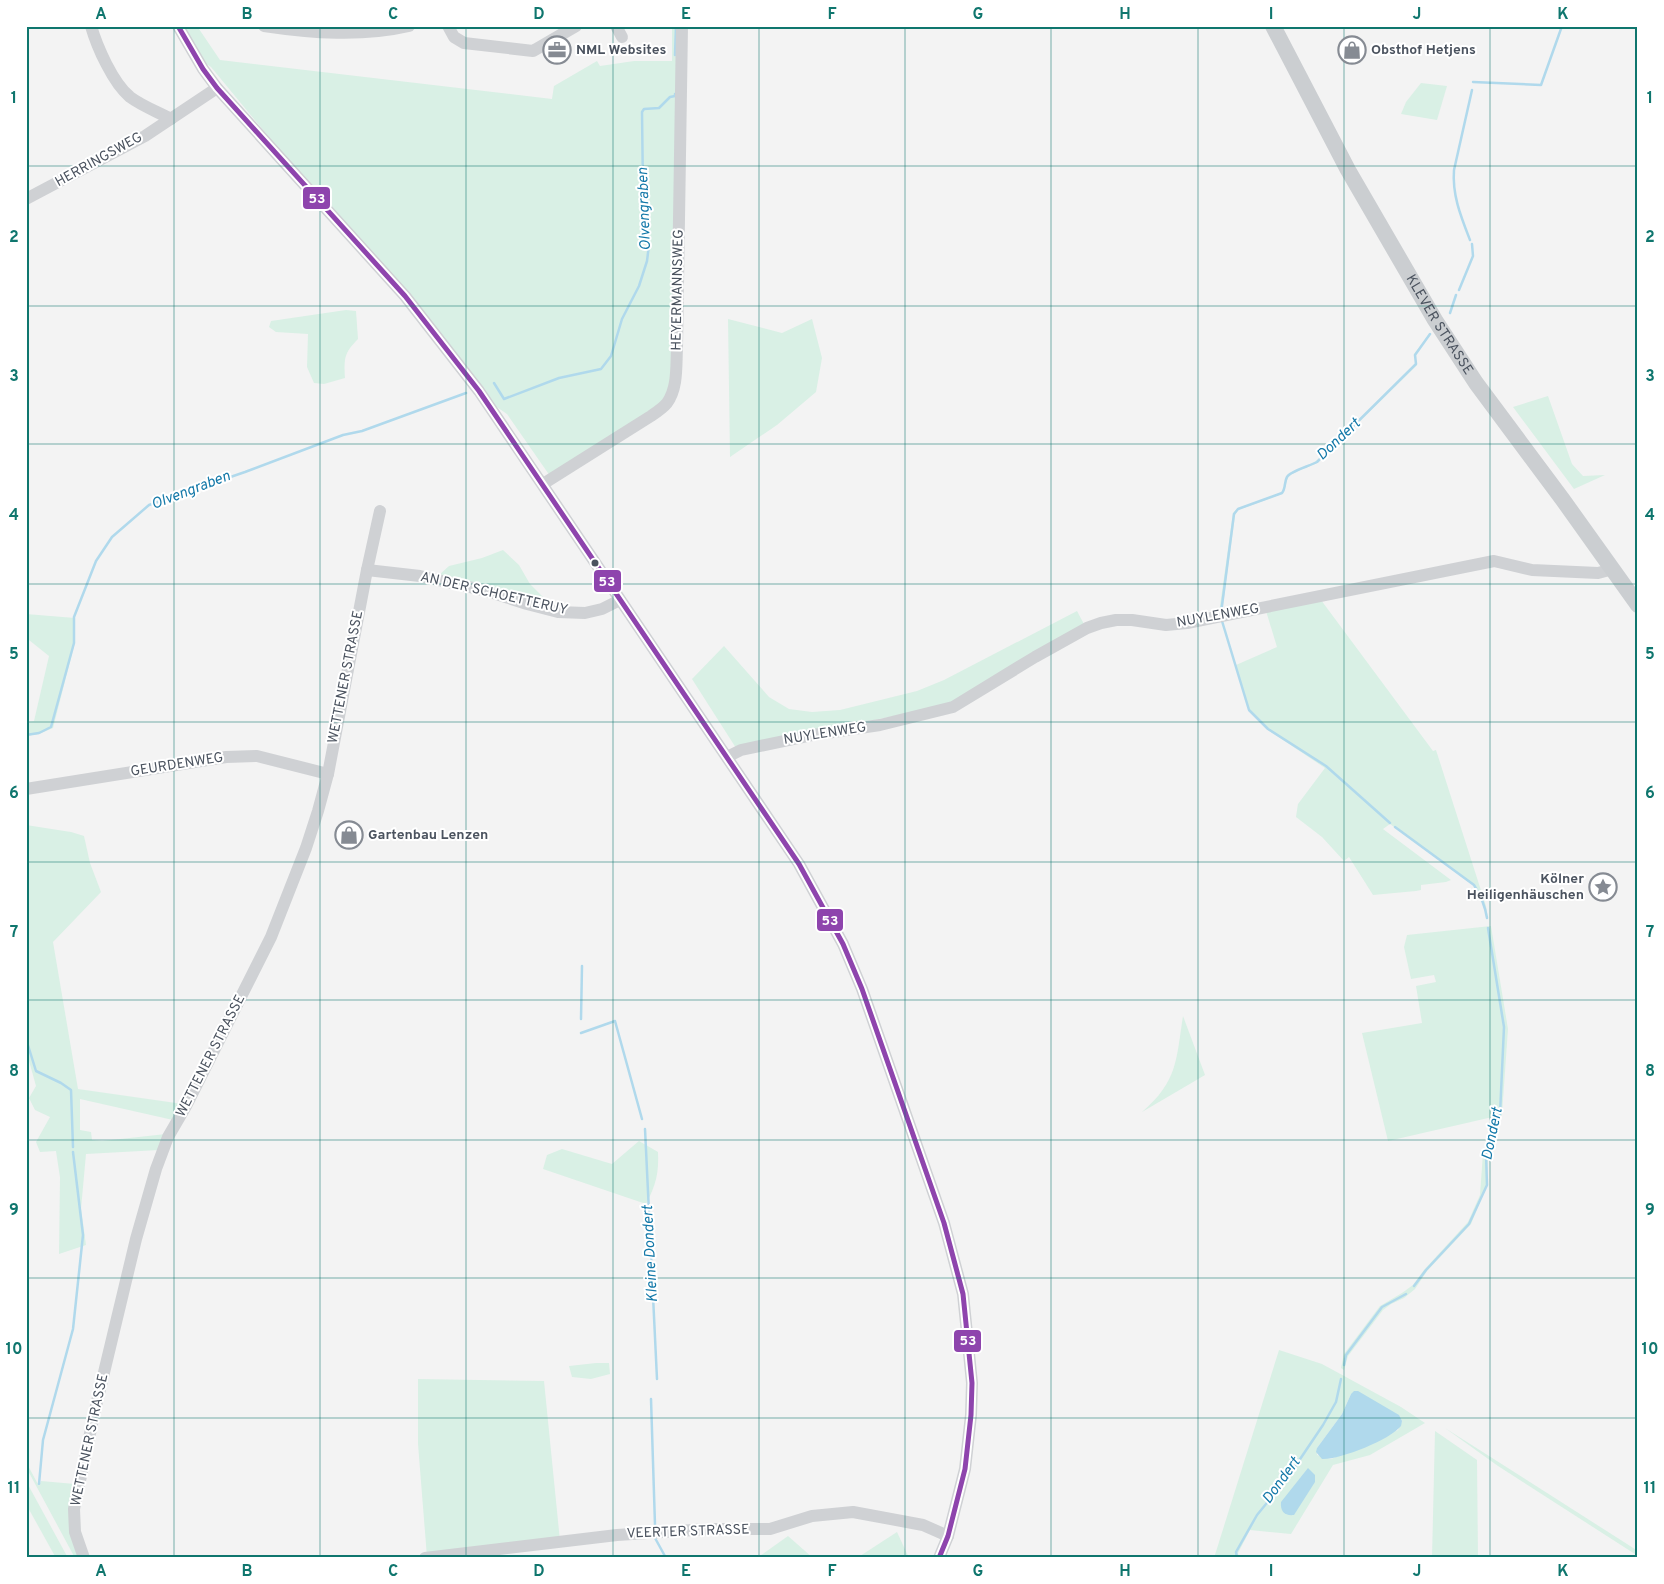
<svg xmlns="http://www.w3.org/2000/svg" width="1664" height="1584" font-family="Overpass,sans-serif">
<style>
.green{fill:#d9f0e5;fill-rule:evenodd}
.water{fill:#b0d9ec}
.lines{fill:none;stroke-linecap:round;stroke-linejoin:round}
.stream{stroke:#b0d9ec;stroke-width:2.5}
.minor{stroke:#cfd1d4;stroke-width:12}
.major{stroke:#cbced1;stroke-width:16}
.bus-1-casing{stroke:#fff;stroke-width:9}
.bus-1{stroke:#8e44ad;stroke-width:5}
.grid{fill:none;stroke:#0f766e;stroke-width:1;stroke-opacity:0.55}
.bus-dot{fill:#4b535f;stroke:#fff;stroke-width:2}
.labels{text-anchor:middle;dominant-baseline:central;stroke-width:4;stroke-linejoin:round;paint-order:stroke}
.poi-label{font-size:14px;font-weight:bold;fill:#4b535f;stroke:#fff;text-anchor:start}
.street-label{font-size:14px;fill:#4b535f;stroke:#fff}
.water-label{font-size:15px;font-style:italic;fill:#1479a9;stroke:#fff}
.line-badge{stroke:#fff;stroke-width:2}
.badge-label{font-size:14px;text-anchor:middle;font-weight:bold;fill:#fff}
.neatline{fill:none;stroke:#0f766e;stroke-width:2}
.grid-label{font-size:16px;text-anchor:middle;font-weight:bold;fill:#0f766e}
</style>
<rect width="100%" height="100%" fill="#f3f3f3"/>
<g class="green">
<path d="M182,26H197L220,60L552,99L554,86L597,61L600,66L634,61H672V26H678L672,384L663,402L550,476L507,414L476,393L411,309L211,67L200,60Z"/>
<path d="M1421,83L1447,86L1437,120L1401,114L1406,102Z"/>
<path d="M346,310L356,311L358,339C344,353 344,358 345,378L324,384L314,383L307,367L308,334L276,332L269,327L271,321Z"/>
<path d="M728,319L782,333L812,319L822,358L816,392L777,425L730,457Z"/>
<path d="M1430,333L1431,334L1415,355L1417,365L1317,463C1310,467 1291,472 1288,478C1285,484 1286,489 1282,494L1238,510L1235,515L1222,613H1219L1233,513L1237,509L1281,493C1285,488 1284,483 1286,477C1289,471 1309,466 1316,461L1396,385L1416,364L1414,354Z"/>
<path d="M1548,396L1572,464L1583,476L1605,475L1574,489L1513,407Z"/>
<path d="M503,550L519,565L530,584L543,597L540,603L439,575L449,566L482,558Z"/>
<path d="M1321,600L1433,751L1436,750L1486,906L1488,919H1487C1485,906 1481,897 1474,886L1390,824L1383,829L1451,880L1446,882L1421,885V890L1416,891L1373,895L1349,857L1344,861L1322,837L1296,817L1298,804L1325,768L1268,730L1249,711L1222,620L1236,665L1277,647L1266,611Z"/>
<path d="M1077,611L1085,626L953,704L736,748L692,679L724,646L769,697L789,709L812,712L840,710L917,691L944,680Z"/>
<path d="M26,614L75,618V642L53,728L39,734L26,736V722L34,721L49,656L29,640H26Z"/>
<path d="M26,825L71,832L84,836L90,863L101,892L53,942L78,1089L183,1104L173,1120L80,1099V1130L91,1132L92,1140L102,1141L166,1134L159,1150L86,1154L81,1209L86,1245L59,1254L60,1177L56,1151L40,1152L36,1142L50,1117L35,1110L29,1098L36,1086L26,1050Z"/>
<path d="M1491,926L1508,1029L1502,1114L1488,1153L1487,1185L1471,1224L1427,1271L1415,1289L1404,1298L1391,1304L1383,1310L1348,1356L1344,1370L1341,1368L1344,1354L1380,1306L1402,1293L1413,1285L1424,1270L1468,1222L1480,1195L1483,1153L1497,1116L1388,1141L1362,1033L1422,1023L1416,986L1436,982L1434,975L1411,979L1404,947L1407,935Z"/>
<path d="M1183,1016L1205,1075L1142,1112C1178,1081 1176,1060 1183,1016Z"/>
<path d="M639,1141L658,1152C659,1173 656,1185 646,1204L543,1169L547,1155L562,1149L612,1164Z"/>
<path d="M1279,1350L1322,1364L1401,1407L1425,1423L1370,1455L1333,1465L1291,1534L1250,1530L1238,1553L1239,1558H1214ZM1351,1394L1402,1421L1398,1430L1331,1459L1317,1455V1448L1342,1414Z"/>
<path d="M596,1363H609L610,1374L591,1379L572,1377L569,1366Z"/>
<path d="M418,1379L544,1381L560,1541L427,1557L418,1444Z"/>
<path d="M1445,1428L1638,1551V1556L1498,1466Z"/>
<path d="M1435,1431L1477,1460L1478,1558H1432Z"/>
<path d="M26,1462L39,1486L41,1481L75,1484L80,1558H75L26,1467Z"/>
<path d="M26,1481L68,1558H56L26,1504Z"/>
<path d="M897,1532L909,1558H857Z"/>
<path d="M788,1536L813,1558H757Z"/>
</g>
<g class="water">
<path d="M1354,1391H1358L1399,1415L1402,1421L1401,1426C1390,1440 1339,1460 1322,1459L1316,1452L1317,1448L1342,1414L1351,1394Z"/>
<path d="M1308,1468L1315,1475V1482L1294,1515C1285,1516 1280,1512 1281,1502Z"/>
</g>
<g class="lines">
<g class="stream">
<path d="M675,55L676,26"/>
<path d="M1473,82L1541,85L1562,26"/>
<path d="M1470,240C1461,217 1452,195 1454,170L1472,90"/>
<path d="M1459,290L1473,256L1472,244"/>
<path d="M1450,313L1456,295"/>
<path d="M494,383L504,399L559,378L601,369L611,356L622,319L639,286L647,261L649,245L643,191L642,112L644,109L659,108L670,97L675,96V94"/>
<path d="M1221,613L1234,514L1238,509L1282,493C1286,488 1284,482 1287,477C1290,471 1310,466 1317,462L1416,364L1415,355L1430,334"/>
<path d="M1222,621L1249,710L1268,729L1326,766L1390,823"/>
<path d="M26,735L39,733L51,727L74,643V617L96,561L112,537L149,505L245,472L343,435L362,431L466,393"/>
<path d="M1395,827L1474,885C1481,896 1485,905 1487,918"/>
<path d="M581,1019L582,966"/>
<path d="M581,1033L615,1021L642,1119"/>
<path d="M26,1039L36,1071L61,1083L71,1090L73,1147"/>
<path d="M645,1129L657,1379"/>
<path d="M1414,1286L1426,1270L1469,1224L1487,1185L1486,1153L1500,1114L1504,1027L1488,928"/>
<path d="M1344,1365L1346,1355L1382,1307L1406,1294"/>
<path d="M651,1399L655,1525"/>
<path d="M39,1484L43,1440L73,1329L83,1235L73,1152"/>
<path d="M655,1538L666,1558"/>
<path d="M26,1544L28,1558"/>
<path d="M1237,1558L1236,1552L1257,1515L1288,1477L1323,1425L1336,1402L1341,1379"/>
</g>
<g class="minor">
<path d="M91,26C97,47 113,83 130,97C142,106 158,112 171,119"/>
<path d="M178,26L203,69L217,88L405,296L479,391L799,864L843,944L862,989L944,1223L963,1294L972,1383L971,1415L965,1469L948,1536L939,1558"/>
<path d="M264,26C311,33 362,37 409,26"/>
<path d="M448,26L454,37L464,43L533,51L576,26"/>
<path d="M616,26L622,37"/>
<path d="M26,199L145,136L217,88"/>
<path d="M543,484L651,416C657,412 663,408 667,403C678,388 676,366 677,348L682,26"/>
<path d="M367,570L420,576L487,591L527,604L558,612L585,613L602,609L620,600"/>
<path d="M727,757L741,750L813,735L880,725L953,707L1035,657L1087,628L1101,623L1116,620H1132L1166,625L1187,623L1494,561L1532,570L1598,573L1613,569"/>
<path d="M26,789L226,757L257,756L328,774"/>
<path d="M84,1558L75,1532L74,1509L95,1410L136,1239L156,1169L168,1137L186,1106L271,937L306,848L318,811L328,774L367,570L380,511"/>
<path d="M425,1558L617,1535L709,1529H770L812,1516L853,1512L923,1525L948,1536"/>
</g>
<path class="major" id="s1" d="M1273,26L1348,170L1435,320L1476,383L1563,500L1638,605"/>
<g class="bus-1-casing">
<path id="bus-1" d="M178,26L203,69L217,88L405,296L479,391L799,864L843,944L862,989L944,1223L963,1294L972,1383L971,1415L965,1469L948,1536L939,1558"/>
</g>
<use href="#bus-1" class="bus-1"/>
</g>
<path class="grid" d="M174,26V1558M320,26V1558M466,26V1558M613,26V1558M759,26V1558M905,26V1558M1051,26V1558M1198,26V1558M1344,26V1558M1490,26V1558M26,166H1638M26,306H1638M26,444H1638M26,584H1638M26,722H1638M26,862H1638M26,1000H1638M26,1140H1638M26,1278H1638M26,1418H1638"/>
<defs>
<g id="office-ring" transform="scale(1.4375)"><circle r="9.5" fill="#fff" stroke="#868b93" stroke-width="1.5"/><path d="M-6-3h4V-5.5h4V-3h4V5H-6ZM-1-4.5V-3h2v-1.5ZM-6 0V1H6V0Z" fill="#868b93"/></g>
<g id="shop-ring" transform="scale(1.4375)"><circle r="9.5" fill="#fff" stroke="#868b93" stroke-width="1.5"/><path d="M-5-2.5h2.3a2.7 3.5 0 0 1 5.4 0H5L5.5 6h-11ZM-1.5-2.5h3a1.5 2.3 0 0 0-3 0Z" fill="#868b93"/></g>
<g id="sight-ring" transform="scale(1.4375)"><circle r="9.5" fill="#fff" stroke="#868b93" stroke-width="1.5"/><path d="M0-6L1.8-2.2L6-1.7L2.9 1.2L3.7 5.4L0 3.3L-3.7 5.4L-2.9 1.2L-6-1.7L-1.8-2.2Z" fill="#868b93"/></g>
</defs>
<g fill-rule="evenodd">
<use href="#office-ring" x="557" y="50"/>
<use href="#shop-ring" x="1352" y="50"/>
<use href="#shop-ring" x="349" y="835"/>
<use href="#sight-ring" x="1603" y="887"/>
</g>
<circle class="bus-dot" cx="595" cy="563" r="4.5"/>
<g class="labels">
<g class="poi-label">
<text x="576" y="50">NML Websites</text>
<text x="1371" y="50">Obsthof Hetjens</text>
<text x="368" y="835">Gartenbau Lenzen</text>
<text x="1584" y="879" text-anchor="end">Kölner<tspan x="1584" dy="16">Heiligenhäuschen</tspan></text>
</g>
<g class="street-label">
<text transform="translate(99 160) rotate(-29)">HERRINGSWEG</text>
<text transform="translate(678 290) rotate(-89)">HEYERMANNSWEG</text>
<text stroke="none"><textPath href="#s1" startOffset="342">KLEVER STRASSE</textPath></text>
<text transform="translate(494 594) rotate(13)">AN DER SCHOETTERUY</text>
<text transform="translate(1218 616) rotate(-10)">NUYLENWEG</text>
<text transform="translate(346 677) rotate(-79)">WETTENER STRASSE</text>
<text transform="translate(825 734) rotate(-9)">NUYLENWEG</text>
<text transform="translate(177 765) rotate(-9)">GEURDENWEG</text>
<text transform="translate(211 1056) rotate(-63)">WETTENER STRASSE</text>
<text transform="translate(90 1440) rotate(-78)">WETTENER STRASSE</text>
<text transform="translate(688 1532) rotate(-2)">VEERTER STRASSE</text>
</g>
<g class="water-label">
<text transform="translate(645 209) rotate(-92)">Olvengraben</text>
<text transform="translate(1339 440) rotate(-43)">Dondert</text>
<text transform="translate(191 491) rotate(-21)">Olvengraben</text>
<text transform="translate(1493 1134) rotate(-78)">Dondert</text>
<text transform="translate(651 1254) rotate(-93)">Kleine Dondert</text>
<text transform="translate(1282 1481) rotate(-54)">Dondert</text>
</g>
</g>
<g class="line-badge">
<rect x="302" y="186" width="29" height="24" rx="5" fill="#8e44ad"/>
<rect x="593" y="569" width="29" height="24" rx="5" fill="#8e44ad"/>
<rect x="816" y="908" width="28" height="24" rx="5" fill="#8e44ad"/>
<rect x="953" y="1329" width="29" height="24" rx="5" fill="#8e44ad"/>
</g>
<g class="badge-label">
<text x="317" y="203">53</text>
<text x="607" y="586">53</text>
<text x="830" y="925">53</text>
<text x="968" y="1345">53</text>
</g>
<rect width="1664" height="1584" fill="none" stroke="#ffffff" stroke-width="55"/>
<rect x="28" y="28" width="1608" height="1528" class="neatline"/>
<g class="grid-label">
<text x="101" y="19">A</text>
<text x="247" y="19">B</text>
<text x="393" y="19">C</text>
<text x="539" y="19">D</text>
<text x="686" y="19">E</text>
<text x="832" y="19">F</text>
<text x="978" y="19">G</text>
<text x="1125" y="19">H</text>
<text x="1271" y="19">I</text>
<text x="1417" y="19">J</text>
<text x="1563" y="19">K</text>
<text x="14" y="103">1</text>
<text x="1650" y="103">1</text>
<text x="14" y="242">2</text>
<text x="1650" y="242">2</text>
<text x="14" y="381">3</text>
<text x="1650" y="381">3</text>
<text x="14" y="520">4</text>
<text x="1650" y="520">4</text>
<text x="14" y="659">5</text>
<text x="1650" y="659">5</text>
<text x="14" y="798">6</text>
<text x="1650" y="798">6</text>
<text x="14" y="937">7</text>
<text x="1650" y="937">7</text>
<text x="14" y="1076">8</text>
<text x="1650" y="1076">8</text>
<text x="14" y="1215">9</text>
<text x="1650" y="1215">9</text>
<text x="14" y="1354">10</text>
<text x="1650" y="1354">10</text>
<text x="14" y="1493">11</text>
<text x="1650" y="1493">11</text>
<text x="101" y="1576">A</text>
<text x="247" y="1576">B</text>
<text x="393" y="1576">C</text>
<text x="539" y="1576">D</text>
<text x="686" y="1576">E</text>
<text x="832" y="1576">F</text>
<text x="978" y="1576">G</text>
<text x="1125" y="1576">H</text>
<text x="1271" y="1576">I</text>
<text x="1417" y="1576">J</text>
<text x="1563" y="1576">K</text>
</g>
</svg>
